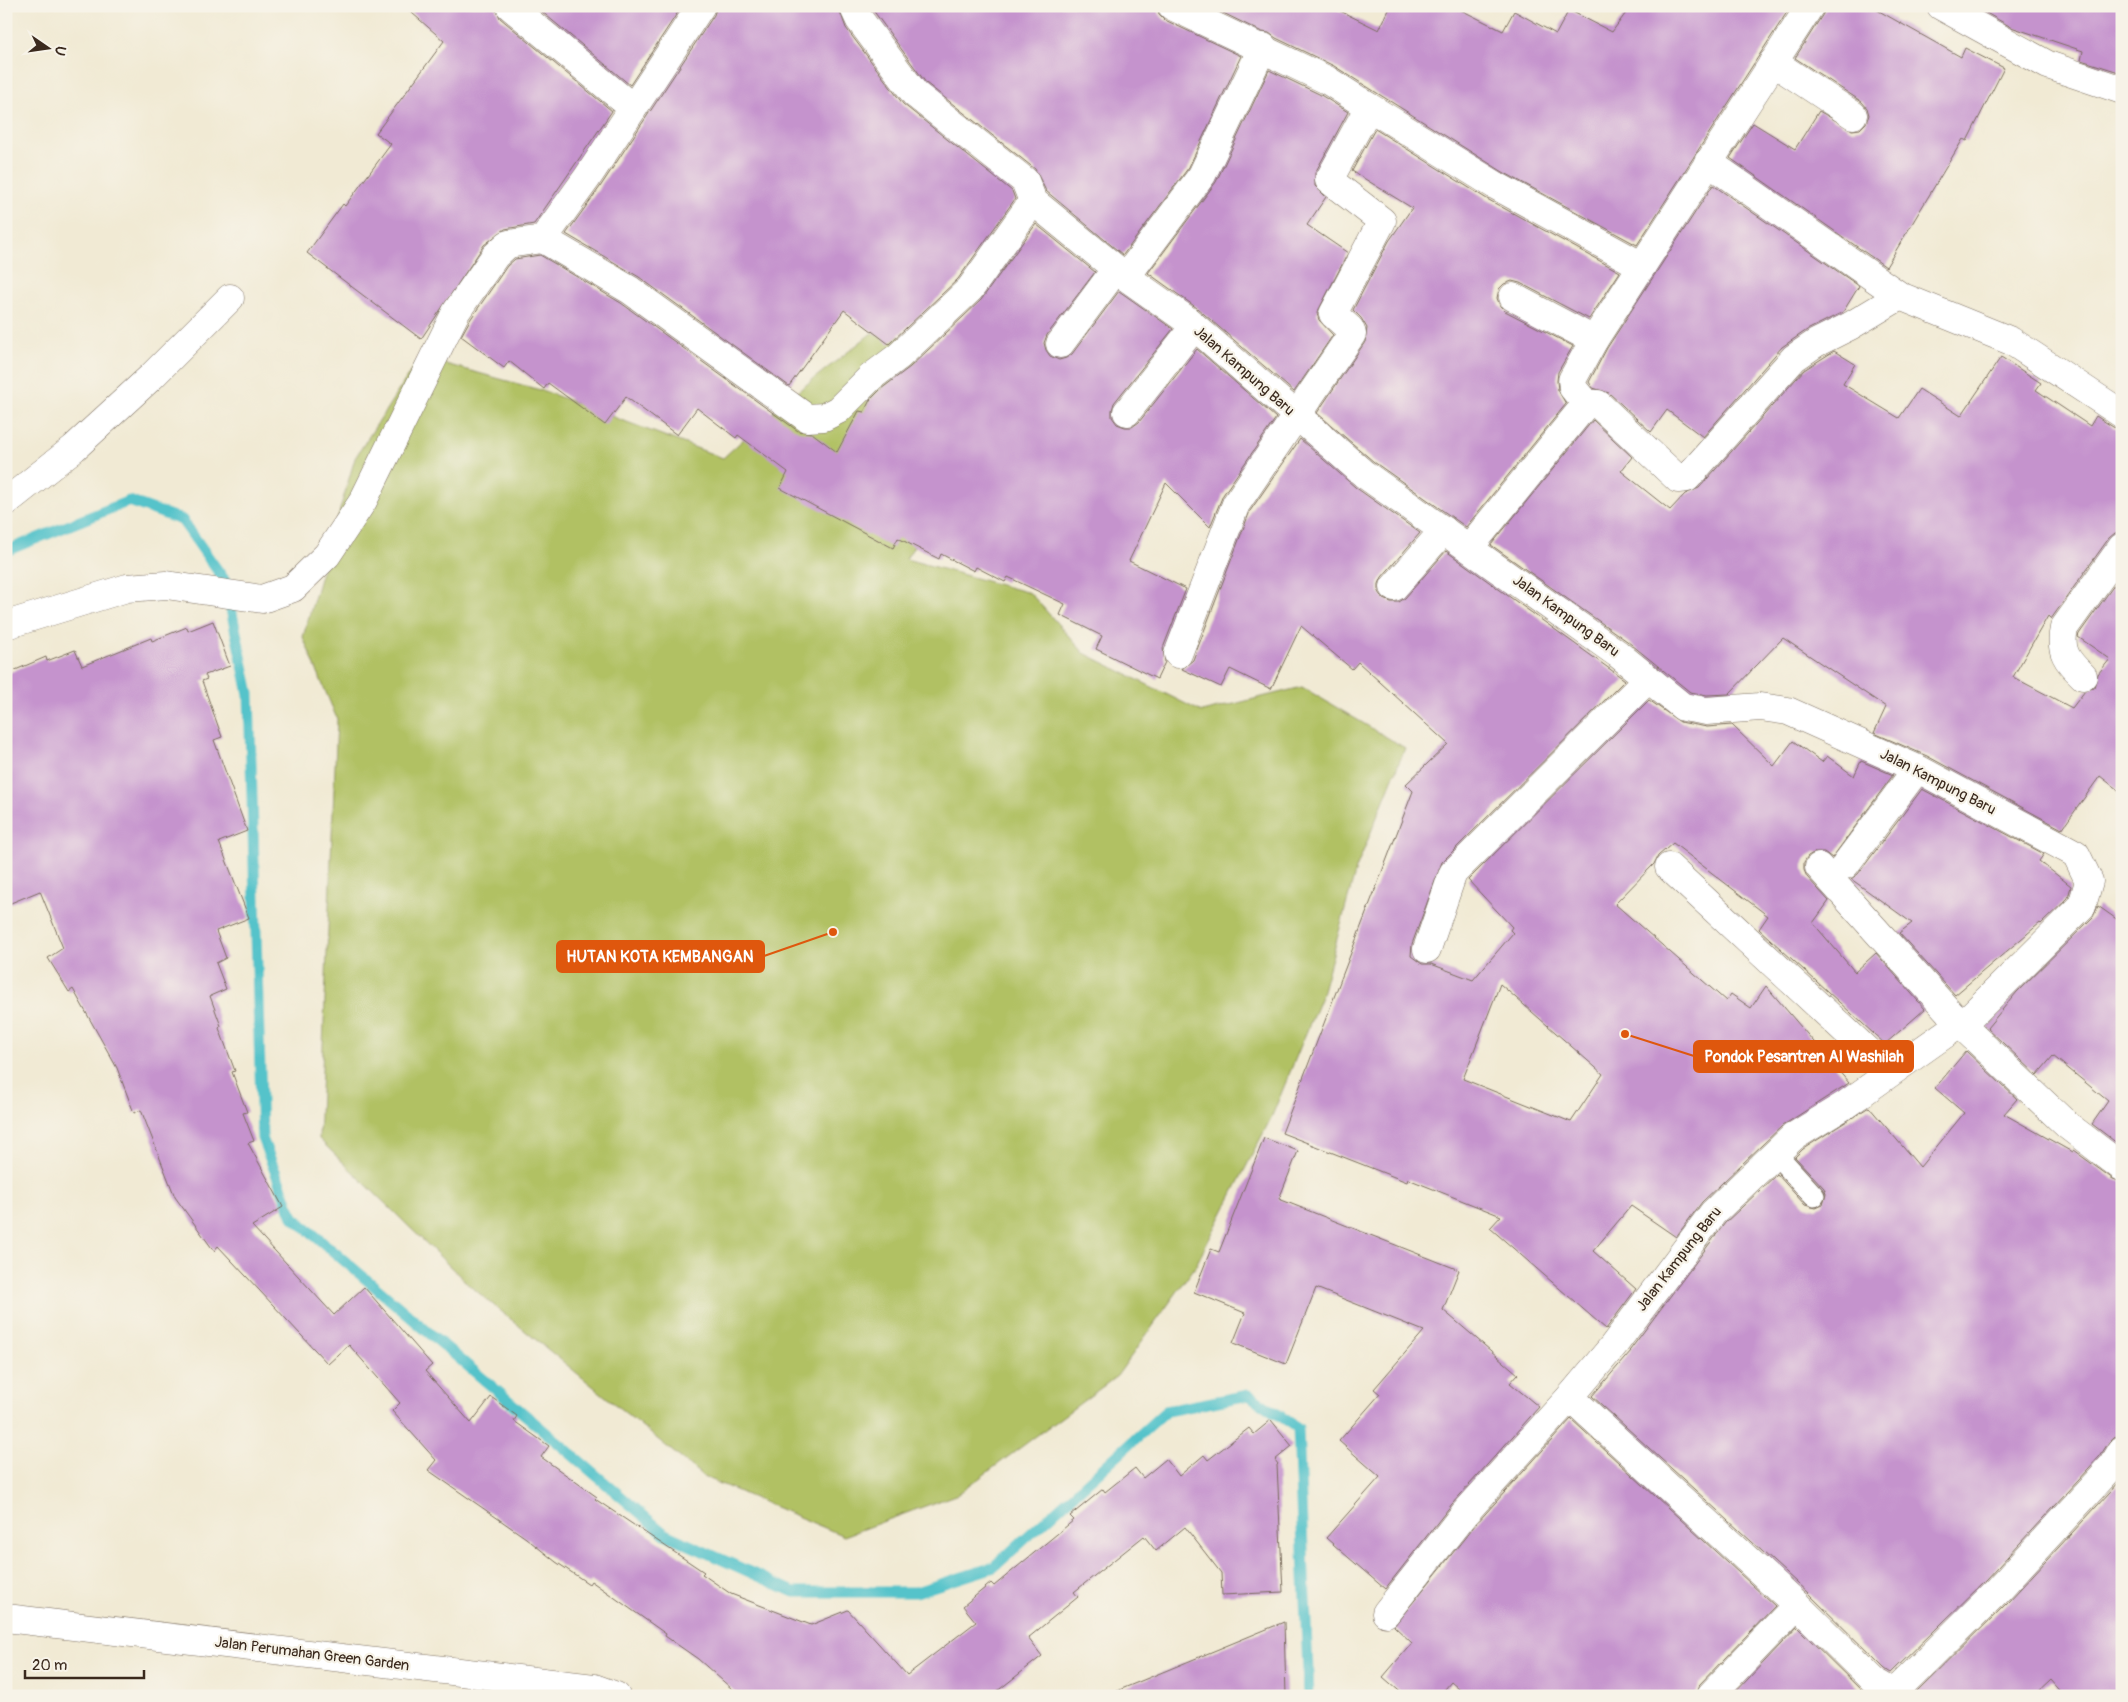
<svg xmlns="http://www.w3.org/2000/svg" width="2128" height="1702" font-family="Pangolin,sans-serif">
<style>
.green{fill:#b1c163;stroke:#767640}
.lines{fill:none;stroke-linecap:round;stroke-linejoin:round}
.stream{stroke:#55c3ca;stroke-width:11}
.building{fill:#c593cd;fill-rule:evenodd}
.lane-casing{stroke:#7b6d5e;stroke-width:23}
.street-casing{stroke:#7b6d5e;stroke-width:29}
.lane{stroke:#fff;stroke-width:21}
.street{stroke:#fff;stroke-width:28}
.labels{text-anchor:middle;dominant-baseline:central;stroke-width:4.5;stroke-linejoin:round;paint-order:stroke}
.street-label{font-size:15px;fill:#3b2a1e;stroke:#f7f3e8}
.leader{fill:none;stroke:#df570d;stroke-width:2}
.callout-dot{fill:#df570d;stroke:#f7f3e8;stroke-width:2}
.callout{fill:#df570d;stroke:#df570d;stroke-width:2}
.callout-label{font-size:16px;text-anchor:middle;font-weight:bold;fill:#fff}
</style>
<rect width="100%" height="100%" fill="#f7f3e8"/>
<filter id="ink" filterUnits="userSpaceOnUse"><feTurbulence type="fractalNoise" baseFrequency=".02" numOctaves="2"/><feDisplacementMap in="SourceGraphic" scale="10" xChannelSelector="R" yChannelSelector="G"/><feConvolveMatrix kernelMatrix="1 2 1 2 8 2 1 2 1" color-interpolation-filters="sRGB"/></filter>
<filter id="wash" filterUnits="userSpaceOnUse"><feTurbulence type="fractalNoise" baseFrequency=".0096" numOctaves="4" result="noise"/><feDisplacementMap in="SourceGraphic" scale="20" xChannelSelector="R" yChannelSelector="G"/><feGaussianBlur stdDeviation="1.12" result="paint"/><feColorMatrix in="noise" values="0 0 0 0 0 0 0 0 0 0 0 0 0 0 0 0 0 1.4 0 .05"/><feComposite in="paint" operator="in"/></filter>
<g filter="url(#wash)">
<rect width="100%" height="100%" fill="#f1ead4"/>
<path class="green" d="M887,321L981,438L906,559L1030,593L1084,653L1202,712L1302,687L1405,748L1356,869L1322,994L1272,1116L1195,1267L1117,1376L958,1494L844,1536L704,1477L469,1285L319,1139L337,719L303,637L355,458L420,357L544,391L723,458L783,403Z"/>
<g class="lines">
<path class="stream" d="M6,551L129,501L182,520L225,581L249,694L262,1138L293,1217L665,1534L794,1592H916L994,1567L1166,1411L1249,1395L1298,1428L1309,1696"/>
</g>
<g id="blocks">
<g class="building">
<path d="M404,6H495L500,18L612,111L534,224L505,229L484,245L421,339L307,253L343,204L345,206L391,144L376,133L444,41Z"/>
<path d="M535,6H682L630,85Z"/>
<path d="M717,6H838L846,28L903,104L1012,191L1015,199L958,279L889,344L844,310L789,386L639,277L566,234L600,187L714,15Z"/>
<path d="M870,6H1157L1159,14L1165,20L1241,56L1189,167L1123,255L1046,191L1035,169L926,83Z"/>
<path d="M1209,6H1330L1379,30L1391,6H1453L1503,31L1514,11L1556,34L1569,10L1612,32L1631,6H1791L1637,245L1503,172L1334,66L1276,38L1269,33L1262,32Z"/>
<path d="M1826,6H1870L1961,57L1965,48L2004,68L1967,141L1963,139L1886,267L1730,158L1753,123L1795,149L1819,111L1852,130L1860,129L1866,123L1869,115L1867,108L1862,102L1795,58L1823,14Z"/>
<path d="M1974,6H2122V73L2081,60L2083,51L2011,27Z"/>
<path d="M1269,70L1319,94L1348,112L1315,173V186L1326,197L1307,225L1348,253L1317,313L1319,320L1333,335L1294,392L1197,308L1148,273L1216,182Z"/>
<path d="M1375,129L1487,199L1620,272L1589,319L1520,283L1512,281L1504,284L1499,289L1497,298L1500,306L1505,311L1573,346L1558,372L1557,381L1558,390L1566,404L1466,527L1374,462L1317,413L1365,342L1367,328L1361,318L1353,310L1389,241L1412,208L1352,171Z"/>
<path d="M1713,185L1859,286L1843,312L1807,330L1782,347L1703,437L1667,410L1651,432L1609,393L1593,388L1589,382L1607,348Z"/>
<path d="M1036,224L1095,272L1047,335L1044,343L1046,350L1050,356L1059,360L1066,358L1072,354L1119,291L1173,329L1114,403L1112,410V417L1117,424L1125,427H1132L1139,422L1197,349L1276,418L1223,495L1210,527L1166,483L1129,561L1186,589L1163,648L1165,662L1157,679L1096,649L1102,636L1060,615L1065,604L1008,577L1005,582L976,567L974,571L941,554L939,559L898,538L893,548L780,488L788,472L738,435L736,438L697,408L677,435L626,397L605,425L548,383L544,389L509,361L504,368L461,336L470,320L507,266L515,259L540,255L621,303L798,431L812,433L837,452L859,411L864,412L870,400L881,389L910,367L981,300Z"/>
<path d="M1834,351L1855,364L1843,384L1899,418L1919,389L1961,416L2001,357L2041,383L2036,390L2090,426L2096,416L2113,427L2122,430V532L2115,533L2109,538L2051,619L2048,616L2013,677L2072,708L2085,691L2094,687L2098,674L2110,659L2078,637L2079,634L2122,574V793L2100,776L2062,829L1927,756L1874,733L1886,707L1783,638L1729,694L1707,695L1690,692L1627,641L1491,545L1593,420L1632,457L1621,471L1670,510L1685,494L1699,488L1804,370Z"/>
<path d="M1300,439L1355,487L1420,533L1382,577L1379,584V592L1384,599L1391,602H1399L1405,598L1446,551L1625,680L1442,862L1412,944L1411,956L1422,964H1431L1473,980L1513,933L1510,930L1512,927L1468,880L1649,700L1680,722L1707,727L1732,725L1774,766L1793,741L1822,762L1827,756L1854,776L1861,761L1893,775L1832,858L1824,852H1815L1808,856L1804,862V870L1807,877L1829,901L1813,923L1855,972L1876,953L1925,1009L1885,1044L1759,929L1768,916L1673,843L1658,856L1654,864L1615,904L1726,1001L1731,994L1751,1008L1766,986L1849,1083L1782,1126L1702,1202L1676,1237L1631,1206L1593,1251L1636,1289L1606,1329L1490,1228L1501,1216L1408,1179L1407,1182L1282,1133L1413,791L1406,784L1448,744L1358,662L1352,669L1301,626L1271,689L1230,669L1221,687L1182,669L1193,660L1250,511ZM1500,984L1603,1074L1571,1122L1463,1079Z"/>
<path d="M213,621L230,666L205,675L207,679L202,681L222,737L214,740L247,831L219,842L249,918L216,931L226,958L216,963L226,989L210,996L221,1026L219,1028L235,1071L232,1072L247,1112L243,1113L254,1141L248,1143L283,1207L252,1226L334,1315L364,1287L432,1365L425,1371L471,1423L491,1397L517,1416L514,1421L549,1446L541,1457L597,1497L595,1499L704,1572L702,1574L731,1594L811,1625L848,1610L907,1675L976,1622L963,1606L991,1583L994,1586L1074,1520L1070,1516L1103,1489L1105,1492L1135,1468L1143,1478L1166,1459L1179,1476L1204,1455L1208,1460L1249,1428L1254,1434L1271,1420L1292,1446L1275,1460L1278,1464L1277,1465L1283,1592L1222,1595L1221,1573L1185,1527L1156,1551L1144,1536L1074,1592L1078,1597L1028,1638L1042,1656L991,1696H740L698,1659L665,1636L666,1634L591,1581L589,1584L556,1562L526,1538L428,1470L436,1460L392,1411L400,1403L349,1345L328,1364L218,1246L214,1251L175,1197L141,1110L134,1113L117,1068L73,989L69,992L48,958L63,948L40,891L6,905V674L46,657L47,661L75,650L82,666L151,638L152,641L187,627L188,631Z"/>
<path d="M1922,789L2044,854L2039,861L2071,886L2068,898L2041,924L2040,923L1955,995L1899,933L1912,923L1851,879L1858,874Z"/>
<path d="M2098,906L2122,923V1147L2092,1124L2108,1101L2053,1056L2037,1075L1987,1028L2017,992L2093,917Z"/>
<path d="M1966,1051L2017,1099L2004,1114L2072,1152L2073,1150L2113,1179L2122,1182V1434L2114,1437L2109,1442L2100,1456L1986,1580L1891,1673L1885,1669L1808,1593L1592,1396L1631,1351L1630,1350L1725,1223L1777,1174L1805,1205L1816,1208L1823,1205L1826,1194L1824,1188L1795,1157L1803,1149L1869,1107L1920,1167L1964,1113L1935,1088Z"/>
<path d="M1264,1138L1298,1151L1279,1199L1459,1270L1443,1310L1518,1374L1510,1383L1539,1407L1452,1504L1385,1589L1326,1538L1380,1477L1339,1441L1380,1394L1374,1389L1424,1331L1316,1288L1286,1364L1233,1343L1245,1313L1194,1292L1211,1249L1219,1252Z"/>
<path d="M1571,1419L1775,1606L1699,1685L1695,1696H1467L1451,1682L1439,1696H1405L1383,1677L1412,1643L1394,1626L1476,1524Z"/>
<path d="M2122,1479V1687L2112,1696H2064L2051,1681L2035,1696H1913L2008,1602Z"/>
<path d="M1284,1622L1286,1696H1107V1695Z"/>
<path d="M1797,1627L1864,1693L1868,1696H1732Z"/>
</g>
</g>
</g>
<g filter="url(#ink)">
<use href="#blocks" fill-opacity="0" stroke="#7b6d5e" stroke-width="1"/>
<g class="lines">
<g class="lane-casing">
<path id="lane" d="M1775,1153L1814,1196"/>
</g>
<g class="street-casing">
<g id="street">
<path d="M510,6L633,108"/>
<path d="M853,6L859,19L915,94L1025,181L1033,201L1126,277L1187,320L1364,474L1618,654L1683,707L1706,711L1760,707L1788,711L1920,770L2076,854L2089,881L2082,906L1972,1015L1845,1105L1793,1137L1713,1213L1613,1346L1570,1397L1797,1605L1875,1682L1894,1693L1997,1591L2113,1465L2122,1450"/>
<path d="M1172,6L1327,80L1369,107L1329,180L1382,221L1333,314L1350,329L1352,334L1236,504L1178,654"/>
<path d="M1941,6L2048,65L2122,90"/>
<path d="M1773,62L1853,115"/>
<path d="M1369,107L1495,185L1642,266"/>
<path d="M1708,162L1900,296L2011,341L2122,414"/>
<path d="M543,239L630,290L800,413L807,418L824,417L838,410L871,377L899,356L970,289L1033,201"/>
<path d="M1126,277L1202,175L1263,47"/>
<path d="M1513,297L1594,340L1810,6"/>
<path d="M1060,344L1116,269"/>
<path d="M1586,404L1573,388L1572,380L1594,340"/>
<path d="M1127,412L1194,327"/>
<path d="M6,502L74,448L151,377L230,298"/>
<path d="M1469,548L1586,404H1598L1678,479L1687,478L1794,358L1816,343L1850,326L1900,296"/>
<path d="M1394,587L1444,530"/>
<path d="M6,625L127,588L166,585L262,599L293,588L327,555L363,501L456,312L495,256L508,244L543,239L587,178L701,6"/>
<path d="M2083,676C2067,661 2059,651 2064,628L2122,547"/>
<path d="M1845,865L1917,769"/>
<path d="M1669,867L1890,1072"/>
<path d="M1819,867L1959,1023L2067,1125L2122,1167"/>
<path d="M1427,949L1453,873L1648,679"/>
<path d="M1386,1613L1464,1514L1570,1397"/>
<path d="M6,1618L594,1688L616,1696"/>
<path d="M1710,1696L1797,1605"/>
</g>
</g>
<use href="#lane" class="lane"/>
<use href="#street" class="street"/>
</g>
</g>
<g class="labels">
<g class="street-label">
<text transform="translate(1244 371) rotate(41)">Jalan Kampung Baru</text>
<text transform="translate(1566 616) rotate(36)">Jalan Kampung Baru</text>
<text transform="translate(1938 782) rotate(27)">Jalan Kampung Baru</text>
<text transform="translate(1679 1259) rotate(-52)">Jalan Kampung Baru</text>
<text transform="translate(312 1654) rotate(7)">Jalan Perumahan Green Garden</text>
</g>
</g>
<path class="leader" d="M833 932L764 956M1625 1034L1694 1056"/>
<g class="callout-dot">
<circle cx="833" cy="932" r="5"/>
<circle cx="1625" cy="1034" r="5"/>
</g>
<g class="callout">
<rect x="557" y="941" width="207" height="31" rx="5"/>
<rect x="1694" y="1041" width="219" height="31" rx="5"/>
</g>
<g class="callout-label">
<text x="660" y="962">HUTAN KOTA KEMBANGAN</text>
<text x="1804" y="1062">Pondok Pesantren Al Washilah</text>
</g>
<rect width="2128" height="1702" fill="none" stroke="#f7f3e8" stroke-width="25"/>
<g transform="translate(48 48) rotate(103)" stroke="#f7f3e8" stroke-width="4" paint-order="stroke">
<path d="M0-4L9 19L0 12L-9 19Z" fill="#3b2a1e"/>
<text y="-8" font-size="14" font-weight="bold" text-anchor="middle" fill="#3b2a1e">U</text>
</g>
<path d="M25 1670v8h119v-8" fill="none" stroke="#3b2a1e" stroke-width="2.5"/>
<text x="32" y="1670" font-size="15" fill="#3b2a1e" stroke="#f7f3e8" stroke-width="4" paint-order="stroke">20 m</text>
</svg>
